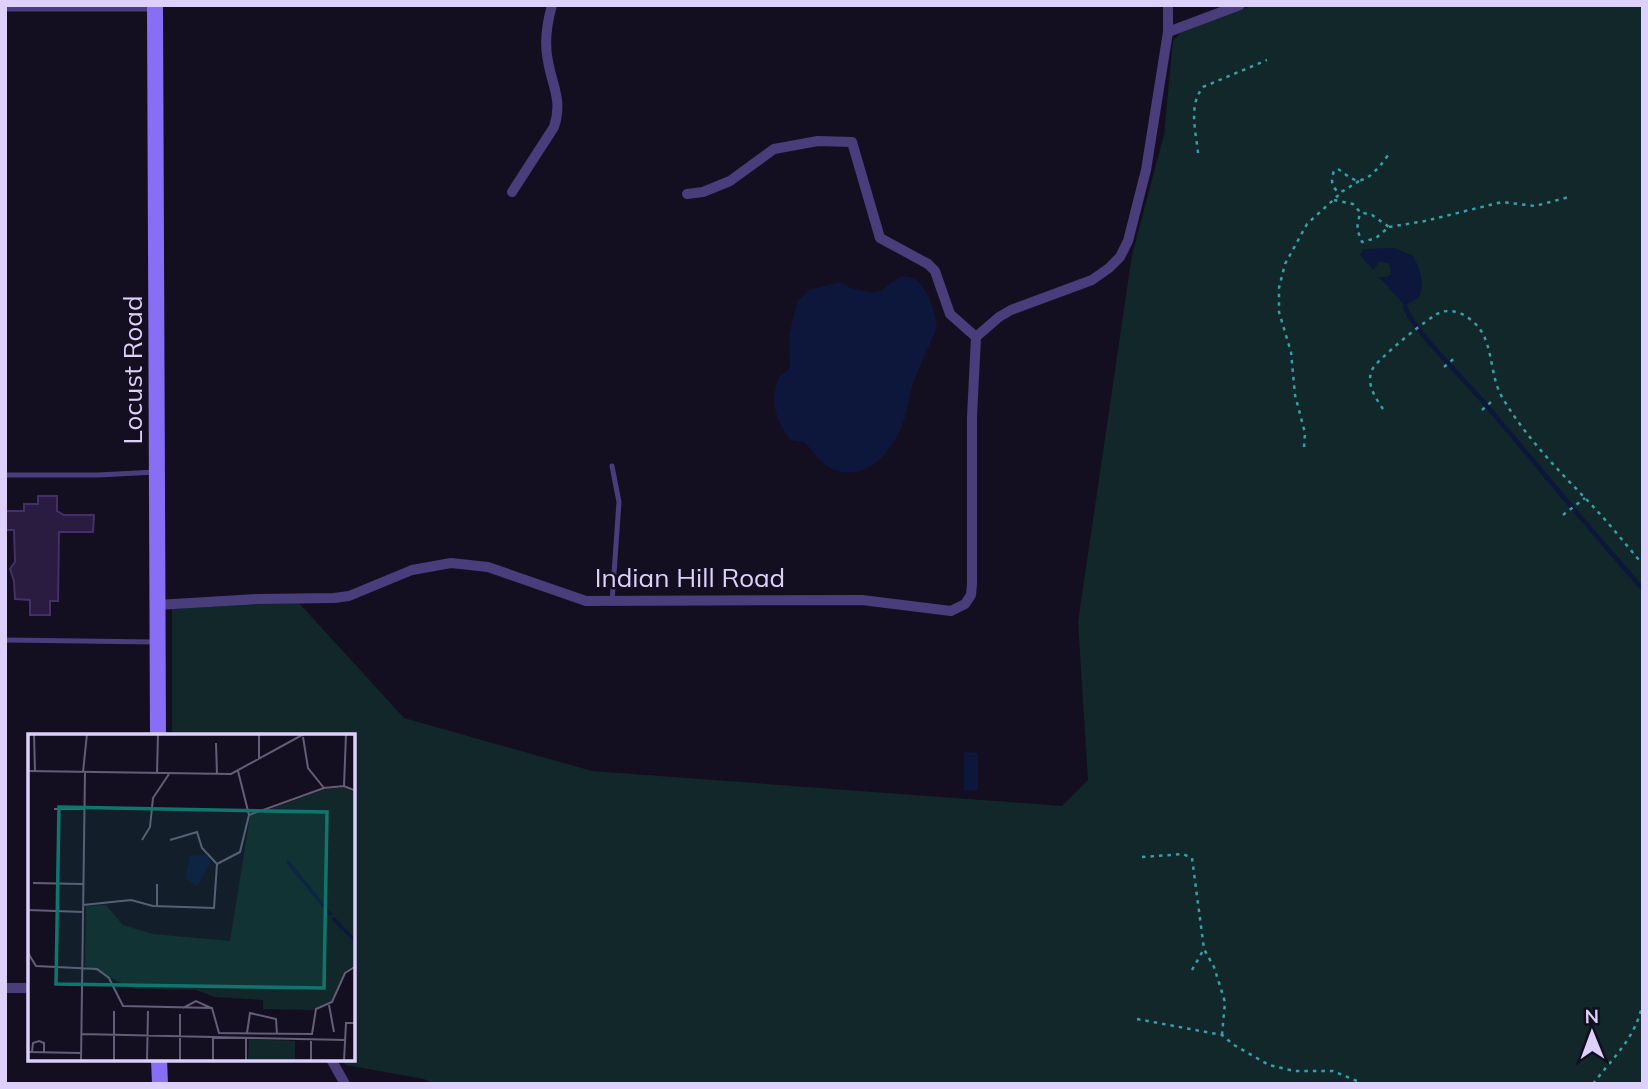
<svg xmlns="http://www.w3.org/2000/svg" width="1648" height="1089" font-family="Mulish,sans-serif">
<style>
.green{fill:#12272a}
.water{fill:#0d163b}
.lines{fill:none;stroke-linecap:round;stroke-linejoin:round}
.stream{stroke:#0d163b;stroke-width:4.5}
.building{fill:#291c40;stroke:#442f6a;stroke-width:2}
.path{stroke:#369fab;stroke-width:2.5;stroke-dasharray:3.5 5;stroke-linecap:butt}
.lane{stroke:#493d7c;stroke-width:5}
.street{stroke:#493d7c;stroke-width:10}
.secondary{stroke:#876ef5;stroke-width:16}
.labels{text-anchor:middle;dominant-baseline:central;stroke-width:5;stroke-linejoin:round;paint-order:stroke}
.street-label{font-size:26px;fill:#ddd1fc;stroke:#140f20}
.inset-river{fill:none;stroke:#0d163b;stroke-width:3.5}
.inset-road{fill:none;stroke:#645d78;stroke-width:2}
.view{fill:#0f766e;fill-opacity:0.15;stroke:#0f766e;stroke-width:3.5}
.inset-edge{fill:none;stroke:#ddd1fc;stroke-width:3.5}
</style>
<rect width="100%" height="100%" fill="#140f20"/>
<path class="green" d="M1254,5H1643V1084H433L424,1079L346,1065L340,1059H354V736L172,735V609L298,602L404,718L592,771L1062,806L1088,780L1078,622L1132,255L1164,135L1173,41L1181,32Z"/>
<g class="water">
<path d="M1394,248L1413,256C1419,267 1426,283 1419,296C1416,301 1409,302 1405,306L1379,277H1387L1391,274L1389,263L1379,262L1373,270L1360,255L1363,249Z"/>
<path d="M904,276C926,276 934,310 937,327C929,347 919,366 912,387C908,398 908,412 903,423C893,450 868,482 835,470C820,465 815,452 804,442L790,440C776,418 769,404 779,377L790,368L789,335L795,311L797,302L809,290L840,282L851,288L873,293L881,291L893,281Z"/>
<path d="M964,752L978,753V790L964,791Z"/>
</g>
<g class="lines">
<path class="stream" d="M1405,306C1409,326 1470,385 1486,405C1538,466 1589,529 1643,589"/>
</g>
<path class="building" d="M38,496H57V511L64,515H94L93,532H59L58,601H50V615H30V600L15,599L14,581L10,569L15,562L14,530H5V511H24V504H38Z"/>
<g class="lines">
<g class="path">
<path d="M1198,153C1196,131 1188,106 1203,87L1267,60"/>
<path d="M1359,181L1343,191H1337C1331,185 1331,179 1334,171L1338,169C1343,172 1348,177 1353,179C1367,186 1382,163 1389,154"/>
<path d="M1334,200L1353,204L1360,212L1357,229L1362,242L1376,238L1389,227L1372,215L1360,212"/>
<path d="M1389,227L1425,221L1502,202L1535,206L1569,197"/>
<path d="M1444,367L1456,357"/>
<path d="M1383,409C1375,397 1366,384 1372,370C1376,360 1430,316 1441,312C1452,309 1463,313 1471,320C1495,338 1488,373 1502,397C1524,435 1557,469 1587,500C1607,521 1625,543 1643,565"/>
<path d="M1482,410L1491,402"/>
<path d="M1304,447L1305,433L1295,395L1291,352L1279,312V288L1285,264L1307,224L1343,191"/>
<path d="M1563,515L1585,498"/>
<path d="M1142,857L1183,854L1192,858L1204,949L1214,967L1225,1002L1222,1035"/>
<path d="M1192,970L1204,949"/>
<path d="M1137,1019L1222,1035L1234,1045L1269,1065L1294,1071H1333L1364,1084"/>
<path d="M1593,1084C1614,1056 1637,1037 1643,1001"/>
</g>
<g class="lane">
<path d="M5,9H153"/>
<path d="M612,466L619,502L612,602"/>
<path d="M5,475H98L156,472"/>
<path d="M5,640L156,642"/>
</g>
<g class="street">
<path d="M1168,32L1240,5"/>
<path d="M512,192L554,127C563,100 552,86 548,61C544,43 547,23 552,5"/>
<path d="M687,194L703,192L730,181L774,149L818,141L852,142L880,238L928,264L935,271L950,314L976,337"/>
<path d="M157,605L258,599L334,598L349,596L412,570L451,563L488,567L586,601L862,600L951,611L965,604L971,595L972,584V417L976,337L999,317L1011,310L1092,280L1109,268L1120,257L1128,241L1146,170L1168,32V5"/>
<path d="M5,988H30"/>
<path d="M331,1059L345,1084"/>
</g>
<g class="secondary">
<path d="M155,5L158,736"/>
<path d="M159,1059L160,1084"/>
</g>
</g>
<g class="labels">
<g class="street-label">
<text transform="translate(132 370) rotate(-90)">Locust Road</text>
<text x="690" y="577">Indian Hill Road</text>
</g>
</g>
<g transform="translate(28 734)">
<rect width="327" height="327" fill="#140f20"/>
<path d="M316,53L327,59V231L316,238L304,267L287,276L235,275V266L187,263L168,256L107,255L57,232L58,172L78,171L95,191L125,200L202,207L222,82L295,56ZM221,305L267,307V327H220Z" fill="#12272a"/>
<path d="M162,122L178,120L183,129L169,152L157,144Z" fill="#0d163b"/>
<path class="inset-river" d="M259,127L303,181M305,184L328,208"/>
<path class="inset-road" d="M6,0L7,37M275,3L280,34L296,54M188,9L189,40M231,26V0M0,37L203,40L276,0M55,38L59,0M129,39L130,0M316,52L318,0M26,75H56M221,81L296,54L316,52L328,57M114,106L122,93L125,64L141,40M142,106L169,98L174,114L189,130M5,149L55,150M55,171L103,166L125,172L186,174L189,130L212,118L221,81L210,37M129,172V150M0,176L55,178M0,219L8,232L69,235L81,244L95,272L184,274L191,299L284,300L288,275L304,268L317,239L328,232M301,271L306,298M155,274L168,267L183,274M219,299L222,279L248,285L249,300M54,300L317,306M0,318L53,319M4,318L5,309L11,307L16,309V318M53,327L57,38M86,327V277M119,327L120,277M152,327V280M185,327V303M218,327V304M283,327V305M316,327L318,289H328"/>
<path class="view" d="M31,73L299,78L296,254L28,250Z"/>
<rect width="327" height="327" class="inset-edge"/>
</g>
<rect width="1648" height="1089" fill="none" stroke="#ddd1fc" stroke-width="14"/>
<g transform="translate(1592 1033) rotate(359)" stroke="#140f20" stroke-width="5" paint-order="stroke">
<path d="M0-5L12 26L0 18L-12 26Z" fill="#ddd1fc"/>
<text y="-10" font-size="19" font-weight="bold" text-anchor="middle" fill="#ddd1fc">N</text>
</g>
</svg>
